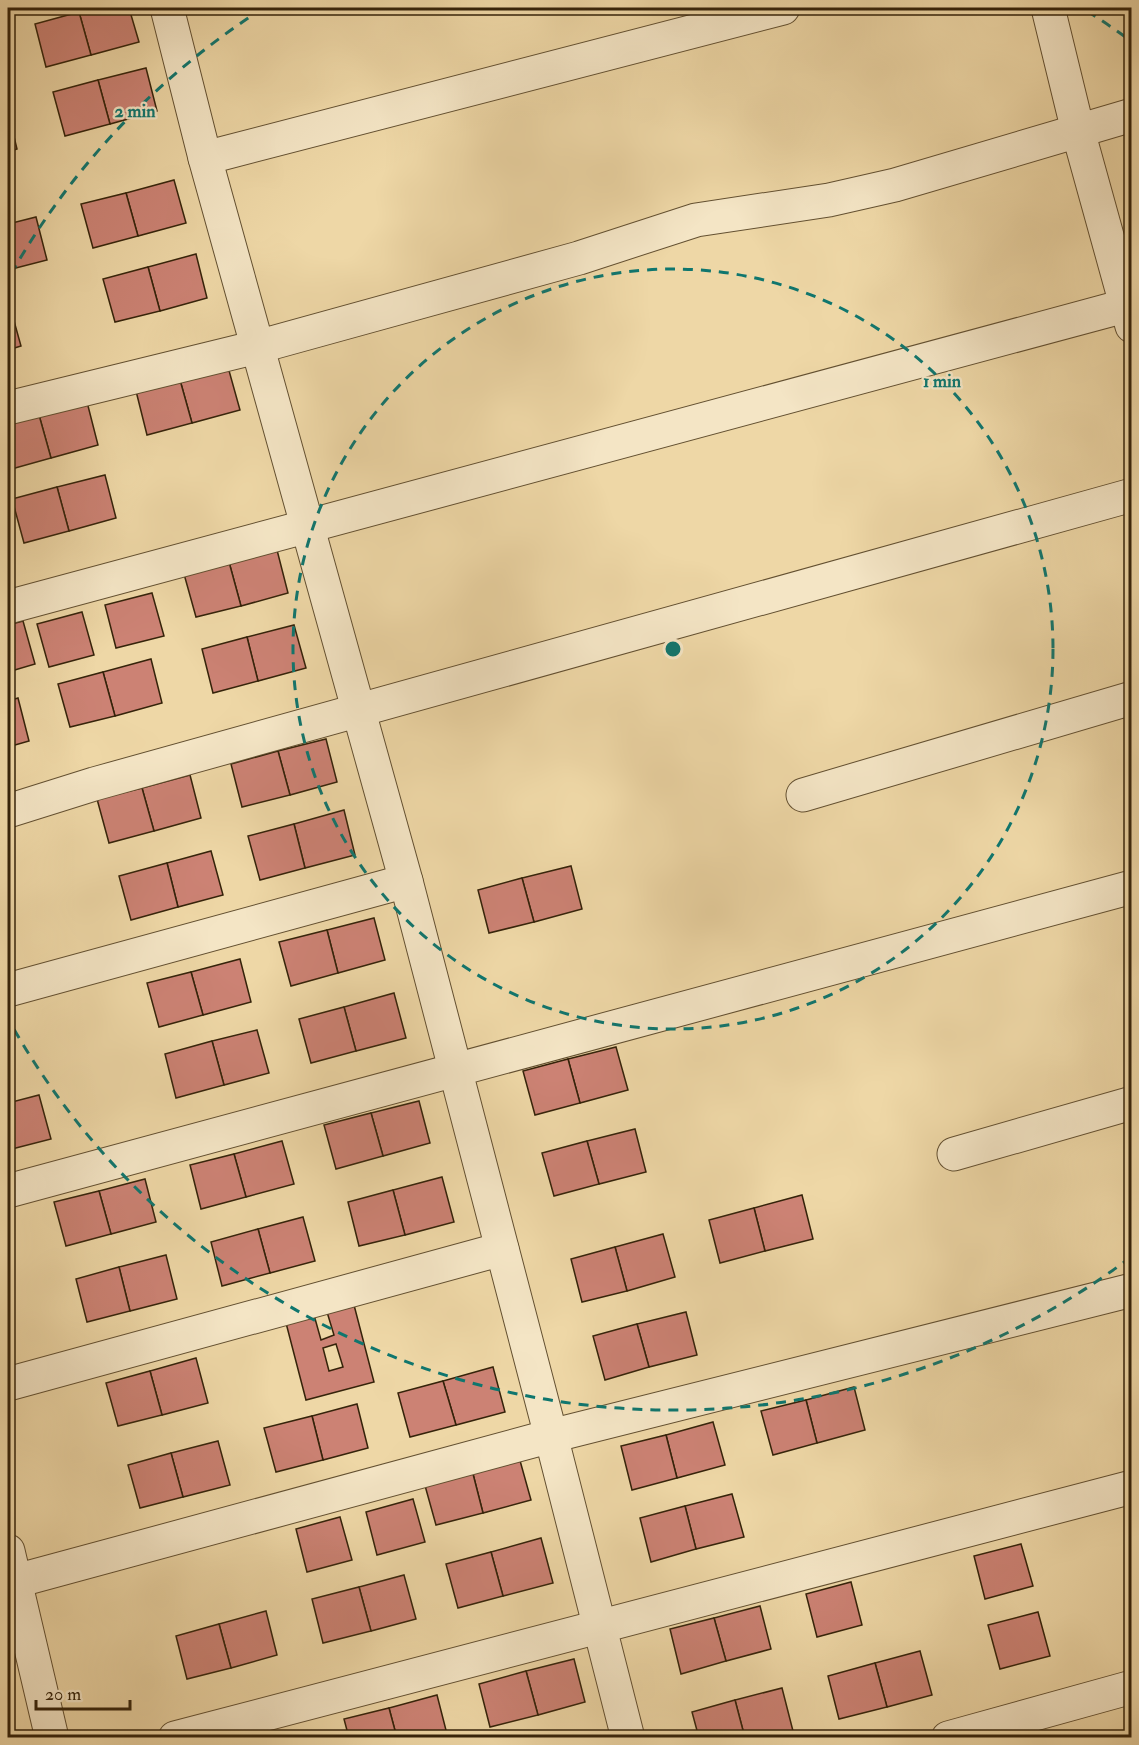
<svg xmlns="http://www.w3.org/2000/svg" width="1139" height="1745" font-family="'IM FELL Double Pica',serif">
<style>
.building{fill:#cc8274;stroke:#35230a;stroke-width:1.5;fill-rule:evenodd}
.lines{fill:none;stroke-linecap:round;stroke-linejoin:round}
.minor-casing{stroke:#635031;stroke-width:35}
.minor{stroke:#f4e5c5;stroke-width:33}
.ring{fill:none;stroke:#0f766e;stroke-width:3;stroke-dasharray:10 8}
.centre{fill:#0f766e;stroke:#f4e5c5;stroke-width:3}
.ring-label{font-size:18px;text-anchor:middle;font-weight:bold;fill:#0f766e;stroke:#f4e5c5;stroke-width:4.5;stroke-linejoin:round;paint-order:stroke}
</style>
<rect width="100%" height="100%" fill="#eed7a6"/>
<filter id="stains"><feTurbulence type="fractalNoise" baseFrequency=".00333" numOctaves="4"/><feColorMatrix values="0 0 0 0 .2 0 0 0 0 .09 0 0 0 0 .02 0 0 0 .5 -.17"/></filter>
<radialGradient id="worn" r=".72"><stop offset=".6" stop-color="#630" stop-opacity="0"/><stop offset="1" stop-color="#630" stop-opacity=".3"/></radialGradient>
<g class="building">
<path d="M96,8H129L139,42L91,55L79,12Z"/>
<path d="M79,12L91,55L46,67L35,24Z"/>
<path d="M146,68L157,111L110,124L98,80Z"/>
<path d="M98,80L110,124L65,136L53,92Z"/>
<path d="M8,112L17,149L8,152Z"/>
<path d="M174,180L186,223L138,236L126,193Z"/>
<path d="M126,193L138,236L93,248L81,204Z"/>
<path d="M36,217L47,260L8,270V224Z"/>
<path d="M196,254L207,298L160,311L148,267Z"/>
<path d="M148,267L160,311L115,322L103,279Z"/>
<path d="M9,303L21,346L8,350V304Z"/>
<path d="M228,367L240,410L192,423L180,380Z"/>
<path d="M180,380L192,423L147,435L136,391Z"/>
<path d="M87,402L98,445L51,458L39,415Z"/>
<path d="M39,415L51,458L8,470V423Z"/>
<path d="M105,475L116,518L69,531L57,487Z"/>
<path d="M57,487L69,531L24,543L12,499Z"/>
<path d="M277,550L288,593L241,606L229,562Z"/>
<path d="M229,562L241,606L196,617L184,574Z"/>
<path d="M152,593L164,636L116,648L105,605Z"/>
<path d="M82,612L94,655L49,667L37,624Z"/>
<path d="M23,621L35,664L8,672V625Z"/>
<path d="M294,625L306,668L258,681L247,637Z"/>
<path d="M247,637L258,681L213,693L202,649Z"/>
<path d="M151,659L162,703L115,716L103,672Z"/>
<path d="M103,672L115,716L70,727L58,684Z"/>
<path d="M18,698L29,741L8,747V701Z"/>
<path d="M326,739L337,782L290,795L278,751Z"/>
<path d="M278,751L290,795L242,807L231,764Z"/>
<path d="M190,775L201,818L154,831L142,788Z"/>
<path d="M142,788L154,831L109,843L97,799Z"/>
<path d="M344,810L355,855L305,868L294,824Z"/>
<path d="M294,824L305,868L260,880L248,836Z"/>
<path d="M211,851L223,895L178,907L167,863Z"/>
<path d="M167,863L178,907L131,920L119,876Z"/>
<path d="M571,866L582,909L534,922L522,878Z"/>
<path d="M522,878L534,922L489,933L478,890Z"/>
<path d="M374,918L385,960L338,973L327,930Z"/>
<path d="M327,930L338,973L291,986L279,942Z"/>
<path d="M240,959L251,1002L203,1015L191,972Z"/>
<path d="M191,972L203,1015L159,1027L147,983Z"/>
<path d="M394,993L406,1038L356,1051L344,1007Z"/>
<path d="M344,1007L356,1051L311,1063L299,1019Z"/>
<path d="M257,1030L269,1073L224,1085L212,1041Z"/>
<path d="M212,1041L224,1085L176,1098L165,1054Z"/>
<path d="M616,1047L628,1090L580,1103L568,1059Z"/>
<path d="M568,1059L580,1103L535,1115L523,1071Z"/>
<path d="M39,1095L51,1139L8,1150V1103Z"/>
<path d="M419,1101L430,1143L383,1156L371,1113Z"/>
<path d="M371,1113L383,1156L336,1169L324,1125Z"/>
<path d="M635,1129L646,1172L599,1184L587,1141Z"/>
<path d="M282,1141L294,1184L246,1197L234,1154Z"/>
<path d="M587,1141L599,1184L554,1196L542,1153Z"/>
<path d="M234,1154L246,1197L201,1209L190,1165Z"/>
<path d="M442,1177L454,1222L405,1235L393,1190Z"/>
<path d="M145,1179L156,1222L111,1234L99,1191Z"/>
<path d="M393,1190L405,1235L359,1246L348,1202Z"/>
<path d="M99,1191L111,1234L66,1246L54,1202Z"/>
<path d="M802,1195L813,1239L765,1251L754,1208Z"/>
<path d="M754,1208L765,1251L720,1263L709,1220Z"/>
<path d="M303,1217L315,1261L270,1273L258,1229Z"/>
<path d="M258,1229L270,1273L222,1286L211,1242Z"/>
<path d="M663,1234L675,1277L627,1291L615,1247Z"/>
<path d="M615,1247L627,1291L582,1302L571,1259Z"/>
<path d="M166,1255L177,1299L130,1311L119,1267Z"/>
<path d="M119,1267L130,1311L87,1322L76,1279Z"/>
<path d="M354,1305L374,1382L306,1400L286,1323L314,1315L321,1340L334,1335L327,1312ZM336,1344L343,1367L329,1371L323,1348Z"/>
<path d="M686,1312L697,1355L649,1367L637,1324Z"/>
<path d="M637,1324L649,1367L605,1380L593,1336Z"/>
<path d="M196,1358L208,1403L162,1415L150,1371Z"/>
<path d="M493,1367L505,1412L456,1425L443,1381Z"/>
<path d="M150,1371L162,1415L118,1426L106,1383Z"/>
<path d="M443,1381L456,1425L410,1437L398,1393Z"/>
<path d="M854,1387L865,1430L817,1443L806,1400Z"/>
<path d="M806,1400L817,1443L773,1455L761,1411Z"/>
<path d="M357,1404L368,1448L323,1460L312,1416Z"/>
<path d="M312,1416L323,1460L276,1472L264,1428Z"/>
<path d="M713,1422L725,1465L677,1478L666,1435Z"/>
<path d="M666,1435L677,1478L632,1490L621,1446Z"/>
<path d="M218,1441L230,1485L183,1497L171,1453Z"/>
<path d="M171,1453L183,1497L140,1508L128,1465Z"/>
<path d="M519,1457L531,1500L483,1513L472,1470Z"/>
<path d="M472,1470L483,1513L436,1525L424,1482Z"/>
<path d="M732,1494L744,1537L696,1549L685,1506Z"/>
<path d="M413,1499L425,1542L377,1555L366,1512Z"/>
<path d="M685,1506L696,1549L651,1562L640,1518Z"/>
<path d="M340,1517L352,1560L307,1572L296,1529Z"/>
<path d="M541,1538L553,1583L503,1596L491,1552Z"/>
<path d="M1021,1544L1033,1586L985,1599L974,1556Z"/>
<path d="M491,1552L503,1596L458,1608L446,1564Z"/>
<path d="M404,1575L416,1619L371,1631L359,1587Z"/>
<path d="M851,1582L862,1625L817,1637L806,1594Z"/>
<path d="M359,1587L371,1631L323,1643L312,1599Z"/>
<path d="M760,1606L771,1649L726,1661L714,1618Z"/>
<path d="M266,1611L277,1655L231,1668L219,1624Z"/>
<path d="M1038,1612L1050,1656L1000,1669L988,1625Z"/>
<path d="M714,1618L726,1661L681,1674L670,1629Z"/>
<path d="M219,1624L231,1668L187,1679L176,1636Z"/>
<path d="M920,1651L932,1695L887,1707L875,1663Z"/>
<path d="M574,1659L585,1702L538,1715L526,1671Z"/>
<path d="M875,1663L887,1707L839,1719L828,1676Z"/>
<path d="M526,1671L538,1715L490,1727L479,1684Z"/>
<path d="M782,1688L793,1731L771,1738H745L735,1700Z"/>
<path d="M437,1695L448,1738H397L389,1708Z"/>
<path d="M735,1700L745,1738H699L692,1712Z"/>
<path d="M389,1708L397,1738H349L344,1719Z"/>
<path d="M298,1731L300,1738H275Z"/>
</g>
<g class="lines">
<g class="minor-casing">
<g id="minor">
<path d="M167,8L205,158L406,881L551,1436L628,1738"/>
<path d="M1048,8L1078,131L1132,326"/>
<path d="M205,158L783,8"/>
<path d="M8,408L257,347L579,258L696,220L829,200L895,185L1132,115"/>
<path d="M8,607L1132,304"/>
<path d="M803,795L1132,698"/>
<path d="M8,811L94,784L1132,495"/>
<path d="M8,990L406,881"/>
<path d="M954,1154L1132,1103"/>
<path d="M8,1191L1132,887"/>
<path d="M8,1384L502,1249"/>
<path d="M8,1551L52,1738"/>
<path d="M16,1581L551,1436L1132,1290"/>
<path d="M175,1738L1132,1487"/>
<path d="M948,1738L1132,1687"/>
</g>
</g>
<use href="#minor" class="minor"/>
</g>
<g class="ring">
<circle cx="673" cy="649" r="380"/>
<path d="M1131 1257A761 761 0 0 1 11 1024M11 274A761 761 0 0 1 259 11M1087 11A761 761 0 0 1 1131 41"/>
</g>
<circle cx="673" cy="649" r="9" class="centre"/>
<g class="ring-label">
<text x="135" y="117">2 min</text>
<text x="942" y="387">1 min</text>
</g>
<rect width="1139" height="1745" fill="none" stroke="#eed7a6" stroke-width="30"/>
<rect x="9" y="9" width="1121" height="1727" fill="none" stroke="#35230a" stroke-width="3"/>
<rect x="15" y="15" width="1109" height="1715" fill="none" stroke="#35230a" stroke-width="1.5"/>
<path d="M36 1700v9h94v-9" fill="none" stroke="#35230a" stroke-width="3"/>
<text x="45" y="1700" font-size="18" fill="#35230a" stroke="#f4e5c5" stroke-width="4.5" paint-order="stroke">20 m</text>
<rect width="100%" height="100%" filter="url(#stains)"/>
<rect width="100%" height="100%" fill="url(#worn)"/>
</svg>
